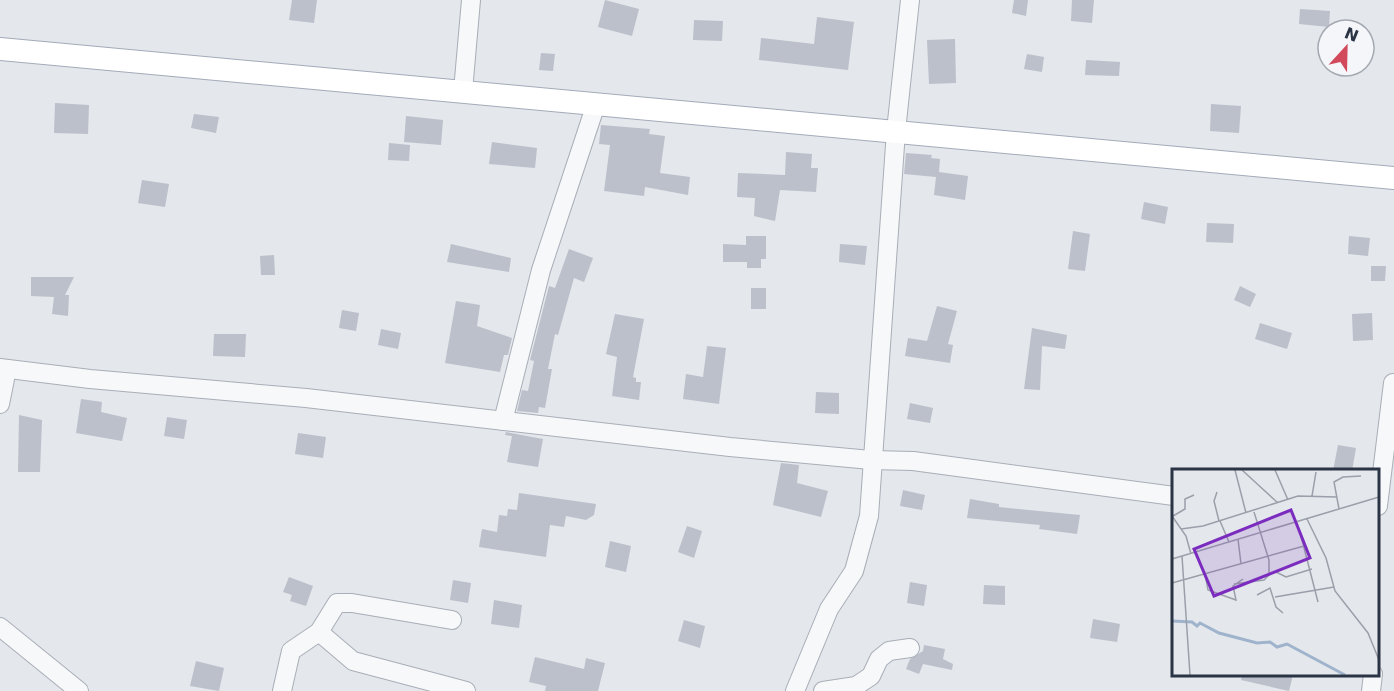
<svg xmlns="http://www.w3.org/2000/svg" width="1394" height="691" font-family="'DejaVu Sans',sans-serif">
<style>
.building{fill:#bbc0ca}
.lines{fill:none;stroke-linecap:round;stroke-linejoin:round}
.minor-casing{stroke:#a9aeb7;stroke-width:20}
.major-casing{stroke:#a3abb8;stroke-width:24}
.minor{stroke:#f7f8fa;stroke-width:18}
.major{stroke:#fff;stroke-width:22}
.inset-river{fill:none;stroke:#9fb4cc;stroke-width:3}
.inset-road{fill:none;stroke:#9a9fa9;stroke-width:1.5}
.view{fill:#7b2cbf;fill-opacity:0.15;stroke:#7b2cbf;stroke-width:3}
.inset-edge{fill:none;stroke:#2b3445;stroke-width:3}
</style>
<rect width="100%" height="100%" fill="#e4e7ec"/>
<g class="building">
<path d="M292,0H317L314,23L289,20Z"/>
<path d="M605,0L639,9L632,36L598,27Z"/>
<path d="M1014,0H1028L1026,16L1012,13Z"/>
<path d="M1072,0H1094L1092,23L1071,21Z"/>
<path d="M1300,9L1330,11L1329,27L1299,24Z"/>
<path d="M817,17L854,22L848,70L759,60L761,38L814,44Z"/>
<path d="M694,20L723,21L722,41L693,40Z"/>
<path d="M955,39L956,83L929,84L927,40Z"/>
<path d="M541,53L555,54L553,71L539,70Z"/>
<path d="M1027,54L1044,57L1042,72L1024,69Z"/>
<path d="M1086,60L1120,62L1119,76L1085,75Z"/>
<path d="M55,103L89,105L88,134L54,133Z"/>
<path d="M1211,104L1241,106L1239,133L1210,131Z"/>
<path d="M194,114L219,117L216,133L191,128Z"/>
<path d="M406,116L443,120L441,145L404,142Z"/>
<path d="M601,125L650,129L649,134L665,136L660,173L690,177L688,195L645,187L644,196L604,191L610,145L599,144Z"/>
<path d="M492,142L537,148L535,168L489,164Z"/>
<path d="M389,143L410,145L409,161L388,160Z"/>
<path d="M786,152L812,154L811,168H818L816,192L780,190L775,221L754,216L755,198L737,197L738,173L785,175Z"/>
<path d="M906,153L932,155L931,158L940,159L939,172L968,176L965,200L934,195L936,177L904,174Z"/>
<path d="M142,180L169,184L165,207L138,203Z"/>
<path d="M1144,202L1168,207L1165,224L1141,219Z"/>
<path d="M1207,223L1234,224L1233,243L1206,242Z"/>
<path d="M1073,231L1090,234L1085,271L1068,269Z"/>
<path d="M746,236H766V259H761V268H747V262H723V244L746,245Z"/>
<path d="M1349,236L1370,238L1368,256L1348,254Z"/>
<path d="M451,244L511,258L509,272L447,262Z"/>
<path d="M840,244L867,246L865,265L839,262Z"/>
<path d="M569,249L593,258L584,282L574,278L558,335L555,334L548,369H552L545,408L539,407L538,413L517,411L522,390L528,391L534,361L530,360L549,286L555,288Z"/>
<path d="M274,255L275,275H261L260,256Z"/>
<path d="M1371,266H1386L1385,281H1371Z"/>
<path d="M31,277H74L65,295H69L68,316L52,314L54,297L31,296Z"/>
<path d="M1240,286L1256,294L1250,307L1234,300Z"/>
<rect x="751" y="288" width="15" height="21"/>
<path d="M456,301L480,305L477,326L512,338L508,355H504L500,372L445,363Z"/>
<path d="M937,306L957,311L948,344L953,345L950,363L905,356L908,338L927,341Z"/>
<path d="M342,310L359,313L356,331L339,328Z"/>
<path d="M1372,313L1373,340L1353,341L1352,314Z"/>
<path d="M615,314L644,319L633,377L636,378V382H641L639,400L612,396L617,357L606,354Z"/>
<path d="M1260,323L1292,333L1287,349L1255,339Z"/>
<path d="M1032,328L1067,335L1065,349L1042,346L1040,390L1024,389Z"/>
<path d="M381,329L401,333L398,349L378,345Z"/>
<path d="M214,334H246L245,357L213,356Z"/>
<path d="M707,346L726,348L719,404L683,399L686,374L703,377Z"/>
<path d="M816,392L839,393V414L815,413Z"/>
<path d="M81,399L102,402L101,412L127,418L122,441L76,433Z"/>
<path d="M910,403L933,408L930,423L907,419Z"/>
<path d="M19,415L42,420L40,472H18Z"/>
<path d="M167,417L187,420L184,439L164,436Z"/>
<path d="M506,432L543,439L538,467L507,462L512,436L505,435Z"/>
<path d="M298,433L326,437L323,458L295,454Z"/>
<path d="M1338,445L1356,448L1352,471H1333Z"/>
<path d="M781,463L799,465L797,483L828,491L821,517L773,505Z"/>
<path d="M903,490L925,495L922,510L900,506Z"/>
<path d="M519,493L596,504L594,515L586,520L566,516L564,527L550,525L546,557L479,547L482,529L497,532L499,515L507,516L508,509L517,510Z"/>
<path d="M970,499L999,504V507L1080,515L1077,534L1039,529L1040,525L967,518Z"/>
<path d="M687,526L702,531L694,558L678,552Z"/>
<path d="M610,541L631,546L626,572L605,567Z"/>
<path d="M289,577L313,586L306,606L290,601L292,595L283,592Z"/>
<path d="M453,580L471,583L468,603L450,600Z"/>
<path d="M910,582L927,585L924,606L907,603Z"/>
<path d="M984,585L1005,586V605L983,604Z"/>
<path d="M494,600L522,605L519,628L491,624Z"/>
<path d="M1093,619L1120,624L1117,642L1090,638Z"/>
<path d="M684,620L705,626L700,648L678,641Z"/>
<path d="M924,645L945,649L943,659L953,664L952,670L923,664L919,674L906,669L910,659L923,651Z"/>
<path d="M535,657L584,669L586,658L605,663L598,691H545L546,686L529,682Z"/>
<path d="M196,661L224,668L219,691L190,686Z"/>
<path d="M1242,675H1293L1289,691L1241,680Z"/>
</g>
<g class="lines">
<g class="minor-casing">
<g id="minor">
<path d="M463,91L471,0"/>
<path d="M0,368L90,379L306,398L730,447L871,460L913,461L1174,496"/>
<path d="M0,404L7,369"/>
<path d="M503,421L541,270L596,104"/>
<path d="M1378,506L1393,383"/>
<path d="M0,627L79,691"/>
<path d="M319,632L353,661L466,691"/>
<path d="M282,691L291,651L319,632L337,603H352L452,620"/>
<path d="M795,691L829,609L854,571L869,516L896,131L910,0"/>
<path d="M823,691L856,686L871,676L879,659L889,651L910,648"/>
<path d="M1371,691L1373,674"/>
</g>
</g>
<g class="major-casing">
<path id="major" d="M0,49L1394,178"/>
</g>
<use href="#minor" class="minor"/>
<use href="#major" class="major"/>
</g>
<g transform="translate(1172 469)">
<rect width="207" height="207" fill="#e4e7ec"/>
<path class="inset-river" d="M0,152L20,153L25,157L28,154L47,164L85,174L98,173L105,178L115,175L173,206"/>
<path class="inset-road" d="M63,1L74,44M70,1L106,34M103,1L116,31M45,23L42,32L47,52M140,27L144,3M167,40L162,13L171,8L189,7M0,47L14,67L19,85M1,47L13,40V30L22,26M135,50L154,89L163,122L196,164L207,191M48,52L57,73M9,60L31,57L126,27L165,28M129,67L146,133M66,70L69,95M10,87L18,206M0,90L207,28M104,103L114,108L140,100M33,105L36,121L64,131L61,117L71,110M0,114L132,77M62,115L92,111L97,106V91L82,43M85,126L98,119L104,138L111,144M103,128L162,118"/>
<path class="view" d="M119,41L138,89L42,127L22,80Z"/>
<rect width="207" height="207" class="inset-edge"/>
</g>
<g transform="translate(1346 48) rotate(22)"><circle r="28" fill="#f4f6f9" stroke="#a4a8b1" stroke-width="1.5"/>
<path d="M0-4.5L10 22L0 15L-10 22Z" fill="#d1495b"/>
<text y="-9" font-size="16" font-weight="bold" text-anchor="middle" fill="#2b3445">N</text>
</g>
</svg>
